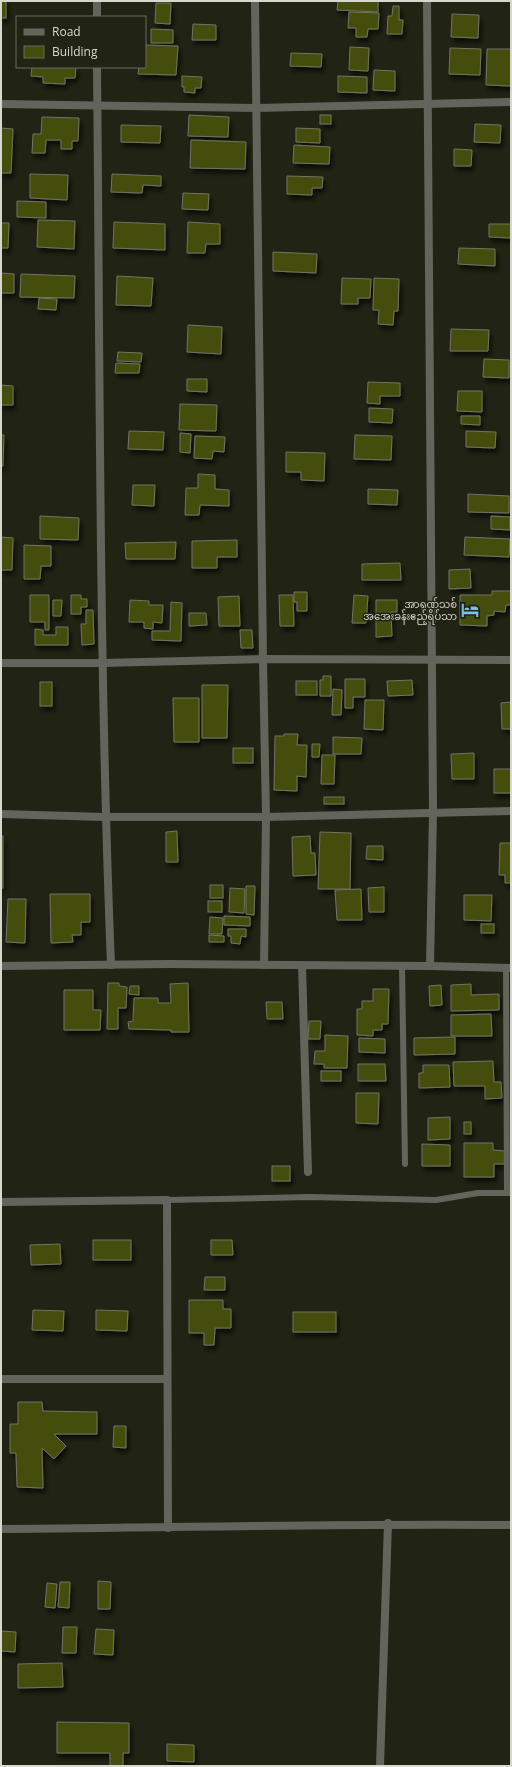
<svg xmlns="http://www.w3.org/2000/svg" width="512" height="1767" font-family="'Open Sans','Noto Sans Myanmar',sans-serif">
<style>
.building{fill:#454d0b;stroke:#707462;filter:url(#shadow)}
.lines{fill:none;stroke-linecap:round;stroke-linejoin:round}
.service{stroke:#63655d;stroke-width:6}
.minor{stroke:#63655d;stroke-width:8}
.labels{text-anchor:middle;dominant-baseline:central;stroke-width:3;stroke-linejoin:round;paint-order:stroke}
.poi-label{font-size:10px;fill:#d6d8ce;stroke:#212314;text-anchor:end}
</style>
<defs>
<filter id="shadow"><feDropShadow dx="2.5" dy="4.5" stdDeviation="2" flood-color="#0009"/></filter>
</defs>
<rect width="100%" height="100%" fill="#212314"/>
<g class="building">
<rect x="1" y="1" width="5" height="17"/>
<path d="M338,1H378V12L337,10Z"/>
<path d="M156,3H171L170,24L155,23Z"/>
<path d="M393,6H399V20H403L402,34H387L388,16H392Z"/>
<path d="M349,12L379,13L378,29H368L367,37H356V28H348Z"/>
<path d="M452,14L479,15L478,38L451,37Z"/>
<path d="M193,24L216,25V40H192Z"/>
<path d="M151,29L173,30V43H151Z"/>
<path d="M145,45L178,46L176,75L138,74L139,67H145Z"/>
<path d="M350,47L369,48L368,71L349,70Z"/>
<path d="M450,48L481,49L480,75L449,74Z"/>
<path d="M487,49H511V86L486,85Z"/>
<path d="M291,53L322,54L321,67L290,66Z"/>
<path d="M32,67H76L75,78H65V84L43,83V77L31,76Z"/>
<path d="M374,70L395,71V91L373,90Z"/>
<path d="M182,76L202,77L201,88H195V93L184,92V87H182Z"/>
<path d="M338,76L367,77V93L338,92Z"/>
<path d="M189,115L229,117L228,137L188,136Z"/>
<rect x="320" y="115" width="11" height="9"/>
<path d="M42,117L79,118L78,141H72V149H61V140H46L45,153H32L33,134H41Z"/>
<path d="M475,124L501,125L500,143L474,142Z"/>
<path d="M121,125L161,126L160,143L121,142Z"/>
<path d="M1,128L13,129L11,173H1Z"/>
<path d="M296,128L320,129V143L296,142Z"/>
<path d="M191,140L246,142L245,169L190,168Z"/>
<path d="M294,145L330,147L329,164L293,163Z"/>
<path d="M454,149L472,150L471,166H454Z"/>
<path d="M30,174L68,175L67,200L30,198Z"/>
<path d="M112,174L161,176V186L143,185L142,193L111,192Z"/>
<path d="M287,176L323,177L322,188H312V195L287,194Z"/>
<path d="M183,193L209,194L208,210L182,209Z"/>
<path d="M17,201L46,202V218L17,217Z"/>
<path d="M38,220L75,221L74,249L37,247Z"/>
<path d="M114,222L165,224V250L113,248Z"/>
<path d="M188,222L220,224V244H206L205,253H187Z"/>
<path d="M1,223H9L8,248H1Z"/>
<path d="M489,224H511V238L489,237Z"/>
<path d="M459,248L495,249V266L458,264Z"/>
<path d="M273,252L317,254L316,273L273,271Z"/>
<path d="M1,273L14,274V293H1Z"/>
<path d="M21,274L75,276L74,298L20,297Z"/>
<path d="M117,276L153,278L151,306L116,305Z"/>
<path d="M342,278L371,279L370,298H358V304H341Z"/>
<path d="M374,278L399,279L398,311H394L393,325L378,324L379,310H373Z"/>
<path d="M39,298L57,299L56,310L38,309Z"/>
<path d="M188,325L222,327L221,354L187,352Z"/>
<path d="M451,329L489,330L488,351H450Z"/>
<path d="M118,352L142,353L141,362L117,361Z"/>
<path d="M484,359L509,360V378L483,377Z"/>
<path d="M116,363L140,364L139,373H115Z"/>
<path d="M187,379H207V392L187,391Z"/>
<path d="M368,382L400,383V396H380V404L367,403Z"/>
<path d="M1,385L13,386V405H1Z"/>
<path d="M458,391H482V412L457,411Z"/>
<path d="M180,404L217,405L216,431L179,430Z"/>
<path d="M369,408L393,409L392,423L369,422Z"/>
<path d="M461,416H480V425L461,424Z"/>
<path d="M129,431L164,432L163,450L128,449Z"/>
<path d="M466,431L496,432L495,448L466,447Z"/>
<path d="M180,433L191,434L190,453L180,452Z"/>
<path d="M1,435H4L3,466H1Z"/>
<path d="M355,435L392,436L391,460L354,459Z"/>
<path d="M195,436L225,437L224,452L213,451L212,459L194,458Z"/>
<path d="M286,452L325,453L324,481L301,480V472H286Z"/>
<path d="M198,474L215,475V489L229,490V506L200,505L199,515H185L186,488H198Z"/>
<path d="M133,485H155L154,506L132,505Z"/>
<path d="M368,489L398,490L397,505L368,504Z"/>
<path d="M468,494L509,496V513L468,512Z"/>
<path d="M40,516L79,518L78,540L40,539Z"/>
<path d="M491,516L510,517V530L491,529Z"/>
<path d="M1,537L13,538L12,570H1Z"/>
<path d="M465,537L510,539L509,557L464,555Z"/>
<path d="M237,540V557H217V568H192V541Z"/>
<path d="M176,542L175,559H126L125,543Z"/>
<path d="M24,545L51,546V566H41L40,579H24Z"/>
<path d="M400,563L401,580H362V564Z"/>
<path d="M470,569L471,588L449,589V570Z"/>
<path d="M492,591H511V605H506L505,612L494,611V615L487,616V626L460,625V595H492Z"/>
<path d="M294,592H307V611H297V602H294Z"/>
<path d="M30,595H49V630H45V622H30Z"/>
<path d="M71,595H81V599H87V607H81V614H71Z"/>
<path d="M279,595H293L294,626H280Z"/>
<path d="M354,595L368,596L366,623H352Z"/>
<path d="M239,596L240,626H219L218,597Z"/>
<path d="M53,600H62L61,616H53Z"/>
<path d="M130,600L149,601V605H163L162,623L153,622V629L144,628V622H129Z"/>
<path d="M376,600H397V612H391L392,636L376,637Z"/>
<path d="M171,602L182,603L181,641L152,640V631H170Z"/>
<path d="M86,610H93L94,644L82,645L81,624H86Z"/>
<path d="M189,613H206L207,625L189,626Z"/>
<path d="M56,627H68V645H35V629L43,630V635H56Z"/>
<path d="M240,630H252L253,648H241Z"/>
<path d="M323,676H331V696H320V680H323Z"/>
<path d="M345,679H365V697H353V708H345Z"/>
<path d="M412,680L413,695L388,696L387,681Z"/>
<rect x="296" y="681" width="21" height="14"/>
<rect x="40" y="682" width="12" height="24"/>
<path d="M202,685H228L227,738H202Z"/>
<path d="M333,689L342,690L341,715H332Z"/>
<path d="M173,698H199V742H174Z"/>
<path d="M365,700H384L383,730L364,729Z"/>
<path d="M511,702V729H502L501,703Z"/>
<path d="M284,734H298L297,745H307L306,777L297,776V791L274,790L275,736H284Z"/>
<path d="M333,737L362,738L361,754H333Z"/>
<path d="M312,744H320L319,757H312Z"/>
<rect x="233" y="748" width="20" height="15"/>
<path d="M474,753V779H452L451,754Z"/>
<path d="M322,755H335L334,784H321Z"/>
<rect x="494" y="769" width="17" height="24"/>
<rect x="324" y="797" width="20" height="7"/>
<path d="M177,831L178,862H166V832Z"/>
<path d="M320,832L351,833L350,889H318Z"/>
<rect x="1" y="836" width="2" height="52"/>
<path d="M310,836L311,853H315L316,875L293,876L292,837Z"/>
<path d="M500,843H511V883H505V875H499Z"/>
<path d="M367,846H383V860L366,859Z"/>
<rect x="210" y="885" width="13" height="13"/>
<path d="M246,886H255L254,915L246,914Z"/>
<path d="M384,887V912H369L368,888Z"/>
<path d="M230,888L245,889L244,913L229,912Z"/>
<path d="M361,889L362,920H337L335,890Z"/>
<path d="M50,894H90V922H81V935H72L73,942L51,943Z"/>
<path d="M464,895H492L491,921L464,920Z"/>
<path d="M8,899H26L25,943L6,942Z"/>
<rect x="208" y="901" width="14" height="11"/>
<path d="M224,916L250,917V926L224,925Z"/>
<path d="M210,917L223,918L222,934H209Z"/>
<rect x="481" y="924" width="13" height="9"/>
<path d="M228,929H246V937L241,936L240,944L231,943V936H228Z"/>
<path d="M209,935L224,936V942H209Z"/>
<path d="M108,983H119V986L127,987L126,1008H118V1029H107Z"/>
<path d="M188,983L189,1032H171V1030L129,1029L128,1022L133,1021L134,998H158V1003H171L170,984Z"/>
<path d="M471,984V995L499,994V1010L451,1011V985Z"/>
<path d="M441,985L442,1005L430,1006L429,986Z"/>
<path d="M130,986H139V995L129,994Z"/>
<path d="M373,989H389L388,1024H382V1030H373V1036L357,1035V1009H362V1001H373Z"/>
<path d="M64,990H93V1010H101L100,1030H64Z"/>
<path d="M266,1002H282L283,1019H267Z"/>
<path d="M491,1014L492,1036H451V1015Z"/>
<path d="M309,1021H321L320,1039H308Z"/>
<path d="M325,1035L348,1036L347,1068H324V1064H314L315,1051H325Z"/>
<path d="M455,1037V1054L414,1055V1038Z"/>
<path d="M359,1038L385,1039V1053L359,1052Z"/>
<path d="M493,1061L494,1082H501L502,1098L485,1099V1086H454L453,1062Z"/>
<path d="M358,1064H385L386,1081H358Z"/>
<path d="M423,1065H449L450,1087L419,1088V1073H423Z"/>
<rect x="321" y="1071" width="20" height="10"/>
<path d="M356,1093H379L378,1124L356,1123Z"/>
<path d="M450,1117V1139L428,1140V1118Z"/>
<rect x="464" y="1122" width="7" height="12"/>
<path d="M464,1143H493V1150L505,1151V1164H494V1177H464Z"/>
<path d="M422,1144L450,1145V1166H422Z"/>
<rect x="272" y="1166" width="18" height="15"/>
<rect x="93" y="1240" width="38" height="20"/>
<path d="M211,1240H232L233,1255H211Z"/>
<path d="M60,1244L61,1264L31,1265L30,1245Z"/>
<path d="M205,1277H225V1290H204Z"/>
<path d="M189,1300H223V1309H231V1328H215L214,1345H204V1333H189Z"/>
<path d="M33,1310L64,1311L63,1331L32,1330Z"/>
<path d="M96,1310L128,1311L127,1331L96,1330Z"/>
<rect x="293" y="1312" width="43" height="20"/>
<path d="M18,1402H42L43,1411L97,1412V1434H54L66,1446L54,1459L42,1448L43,1488L17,1487L16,1453H10V1424H18Z"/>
<path d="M114,1426H126V1448L113,1447Z"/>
<path d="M98,1581L111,1582L110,1609H98Z"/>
<path d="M60,1582H70L69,1608L58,1607Z"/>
<path d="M47,1583L57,1584L55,1608L45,1607Z"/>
<path d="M63,1627H77L76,1653H62Z"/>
<path d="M96,1629L114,1630L113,1655L94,1654Z"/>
<path d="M1,1631L16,1632L15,1652L1,1651Z"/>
<path d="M62,1663L63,1687L18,1688V1664Z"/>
<path d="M57,1722L129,1723V1753H123V1766H110V1753H57Z"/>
<path d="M167,1744L194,1745V1762L167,1761Z"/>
</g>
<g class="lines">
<g class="service">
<path d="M402,966L405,1164"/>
<path d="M506,968L507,1193"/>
<path d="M167,1200L310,1197L436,1200L478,1193H511"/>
</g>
<g class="minor">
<path d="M97,1V17"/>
<path d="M255,1L263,659L266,817L264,965"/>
<path d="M427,1L433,812L430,966"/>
<path d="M97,67C100,367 99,666 111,965"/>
<path d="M1,104L256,108L511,102"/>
<path d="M1,663H102L263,659L511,660"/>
<path d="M1,814L105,817H266L511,811"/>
<path d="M302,965L308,1172"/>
<path d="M1,966L169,964L430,966L511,968"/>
<path d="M1,1202L167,1200L168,1528"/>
<path d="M1,1379H167"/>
<path d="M1,1529C171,1528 341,1523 511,1525"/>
<path d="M380,1766L388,1523"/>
</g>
</g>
<defs>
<g id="hotel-bare" transform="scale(1.38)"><path d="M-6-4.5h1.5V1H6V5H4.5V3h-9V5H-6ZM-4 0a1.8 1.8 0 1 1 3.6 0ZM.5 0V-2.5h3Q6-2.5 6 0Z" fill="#73c1f5" stroke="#212314" stroke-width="2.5" paint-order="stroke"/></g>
</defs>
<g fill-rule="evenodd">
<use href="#hotel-bare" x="470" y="610"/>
</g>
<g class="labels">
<g class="poi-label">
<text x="457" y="604">အာရုဏ်သစ်<tspan x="457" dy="12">အအေးခန်းဧည့်ရိပ်သာ</tspan></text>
</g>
</g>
<rect width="512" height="1767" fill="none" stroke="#d6d8ce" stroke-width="4"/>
<rect x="16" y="16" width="130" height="52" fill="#212314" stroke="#696b5e"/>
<rect x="24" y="29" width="20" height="6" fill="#63655d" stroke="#696b5e"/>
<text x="52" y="36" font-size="12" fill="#d6d8ce">Road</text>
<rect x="24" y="46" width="20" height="12" fill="#454d0b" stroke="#696b5e"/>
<text x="52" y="56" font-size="12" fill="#d6d8ce">Building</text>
</svg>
